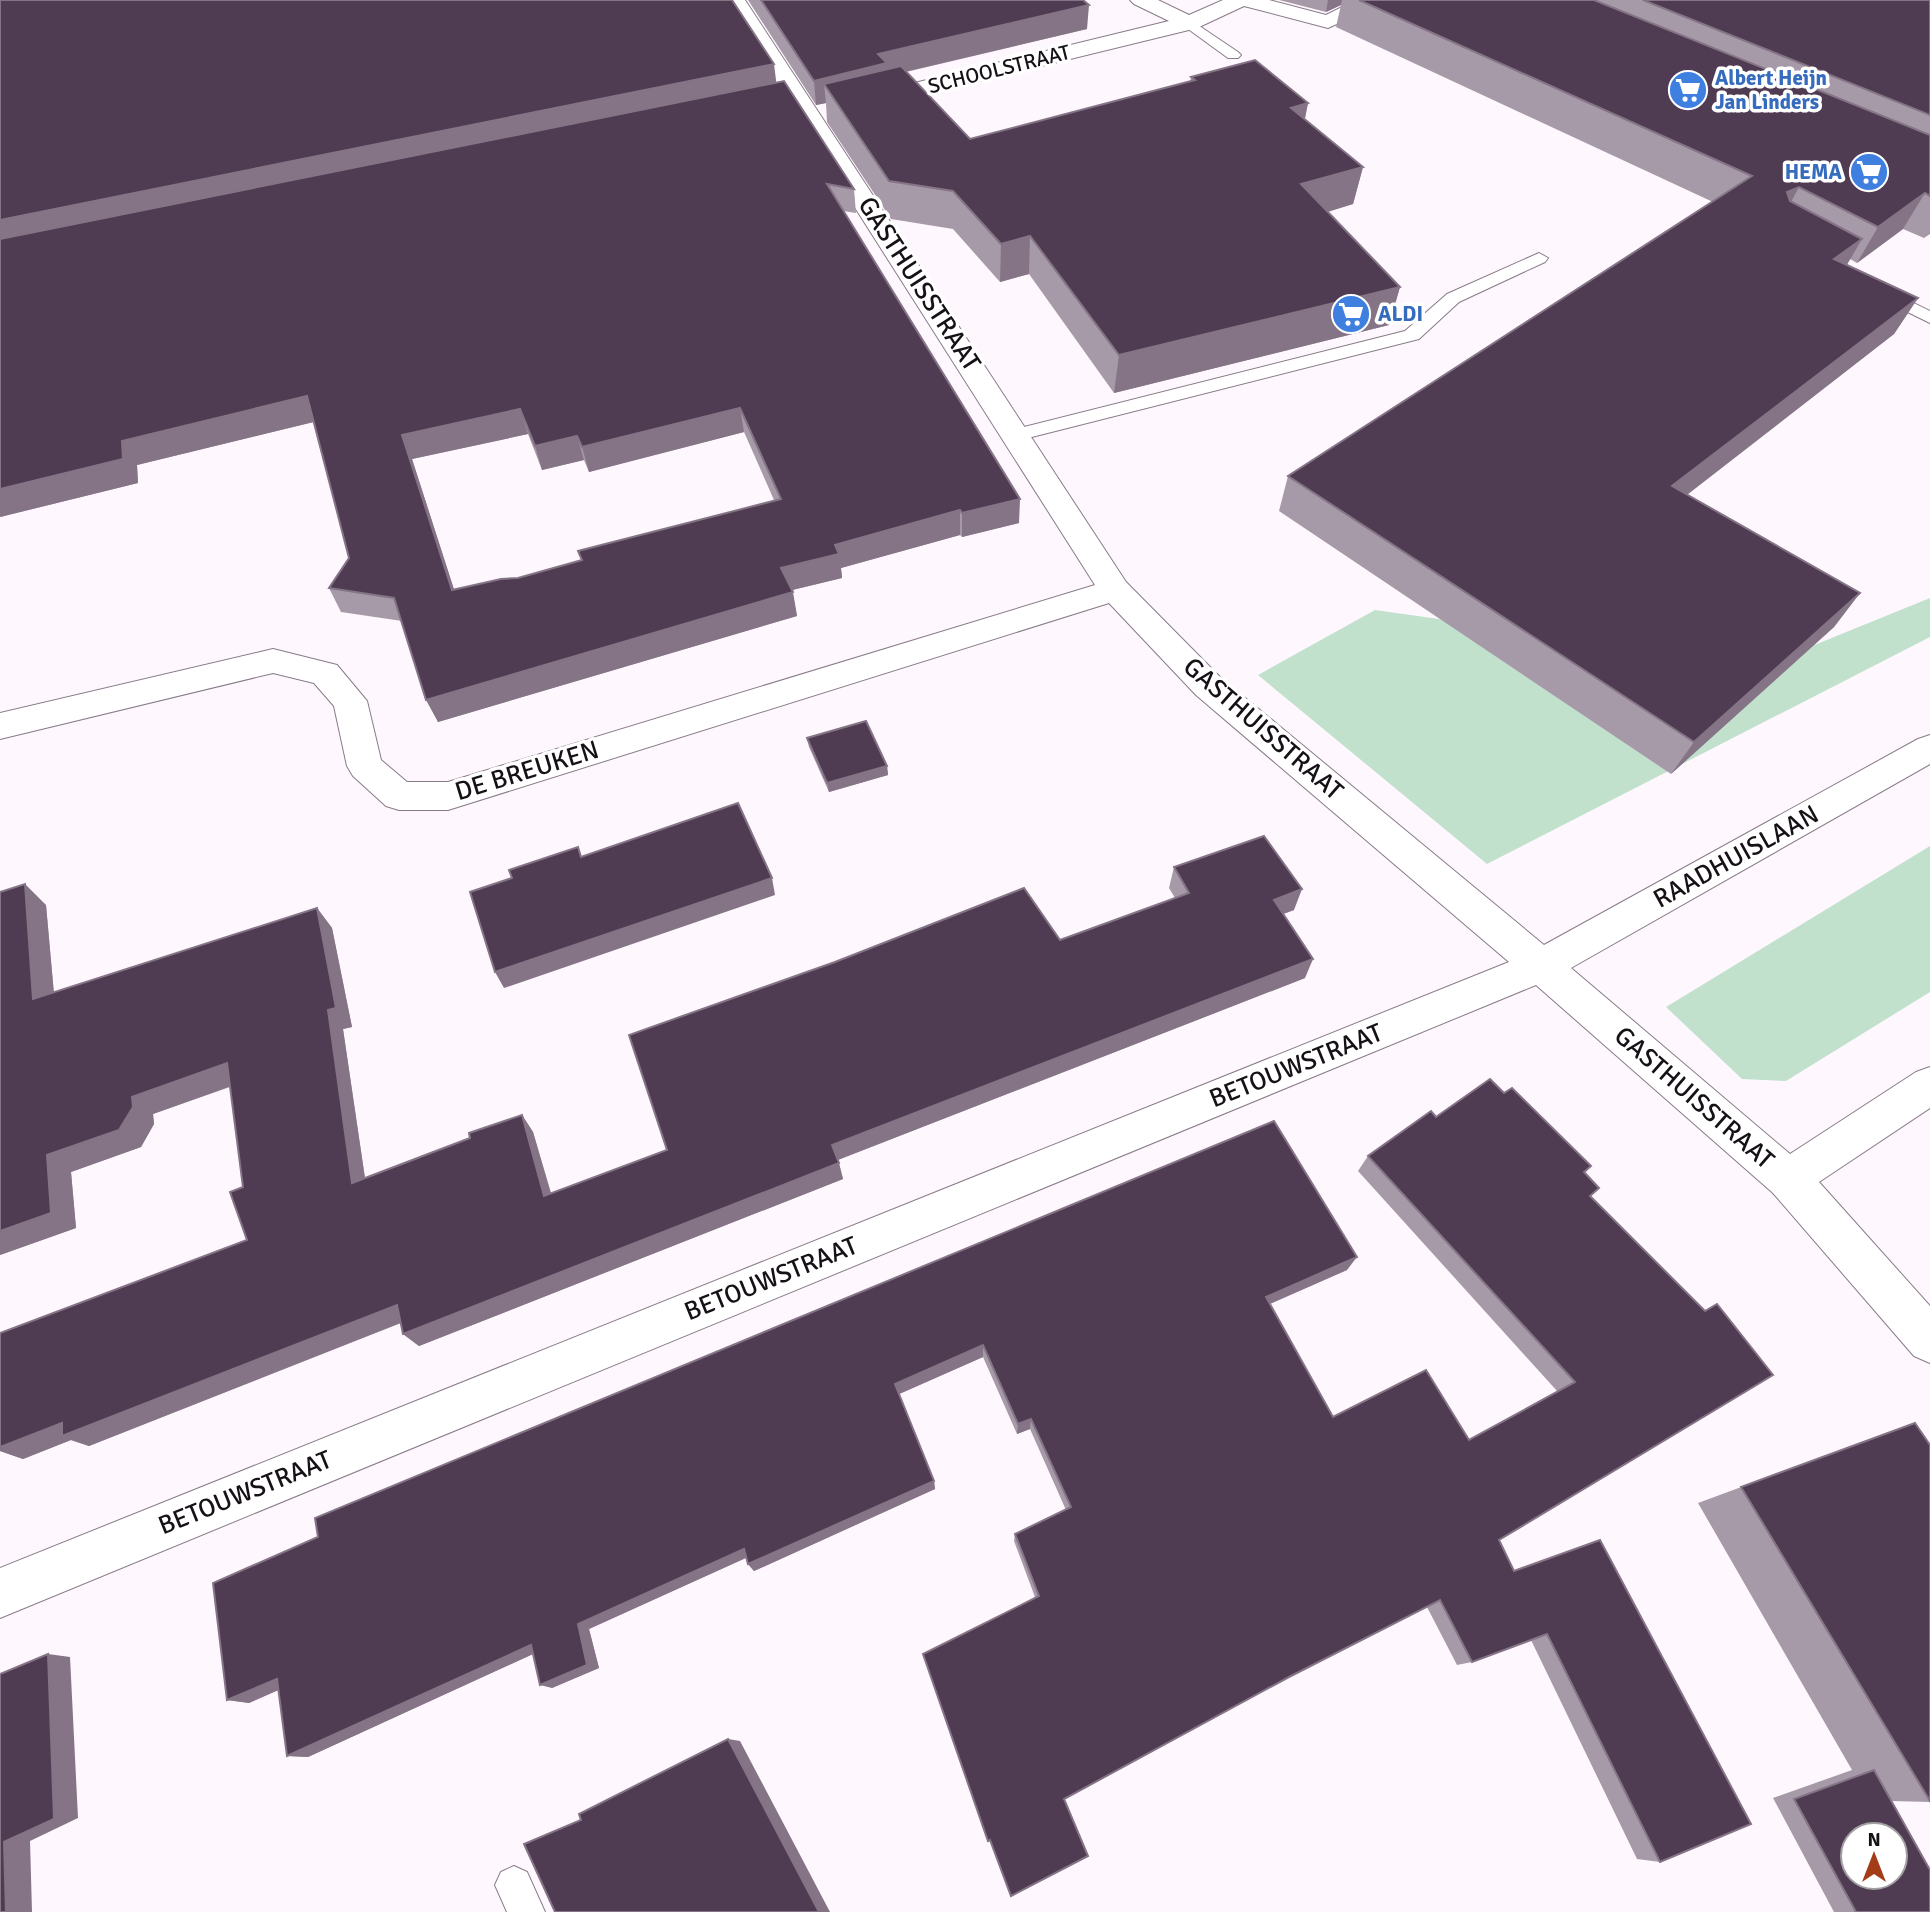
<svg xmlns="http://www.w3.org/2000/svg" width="1930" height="1912" font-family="Signika,sans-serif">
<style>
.green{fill:#c2e1cd}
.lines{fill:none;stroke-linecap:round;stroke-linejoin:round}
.lane-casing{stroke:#897b89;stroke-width:2}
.street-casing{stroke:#897b89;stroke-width:2}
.lane{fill:#fff;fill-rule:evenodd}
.street{fill:#fff;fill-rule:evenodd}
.wall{fill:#a79aa8;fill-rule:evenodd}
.shaded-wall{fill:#847486}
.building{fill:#503c52;stroke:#847486;stroke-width:2;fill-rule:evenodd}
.labels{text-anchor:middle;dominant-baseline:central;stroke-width:7;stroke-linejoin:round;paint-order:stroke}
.far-street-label{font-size:21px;fill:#161116;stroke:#fff}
.far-shop-label{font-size:21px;font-weight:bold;fill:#366cbe;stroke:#fff;text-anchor:start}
.street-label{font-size:26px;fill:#161116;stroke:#fff}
</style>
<rect width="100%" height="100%" fill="#fef7fe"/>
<g class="green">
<path d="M1930,598V637L1487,864L1258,675L1375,610L1765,665Z"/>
<path d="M1930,846V992L1786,1081L1742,1079L1666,1007Z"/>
</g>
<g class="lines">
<g class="lane-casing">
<g id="lane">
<path d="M1189,19L1238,52L1241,55L1238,58H1228L1184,26L1182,23Z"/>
<path d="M1539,253L1548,258L1545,262L1459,302L1419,339L1016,441L1009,439L1006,435L1009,431L1016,429L1405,331L1447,294Z"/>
<path d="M1879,286L1930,311V323L1873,295L1870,291L1873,287Z"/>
<path d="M514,1866L527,1872L545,1912H507L495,1885L501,1872Z"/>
</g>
</g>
<g class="street-casing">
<g id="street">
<path d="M723,0H745L1126,582L1220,677L1544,945L1918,739L1930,735V764L1571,968L1790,1154L1916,1072L1930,1067V1108L1819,1182L1930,1306V1363L1914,1356L1773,1193L1536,985L0,1618V1568L1509,962L1196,695L1109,603L448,810H399L386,806L353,776L347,766L334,706L314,683L273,673L0,739V713L273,649L337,665L367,701L381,760L407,782H448L1095,585Z"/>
<path d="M1130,0H1158L1189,15L1223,0H1269L1326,15L1356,0H1384L1380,4L1328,28L1244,6L1197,28L873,107L865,105L862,100L865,95L1169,21L1134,4Z"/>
</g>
</g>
<use href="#lane" class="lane"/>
<use href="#street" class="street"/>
</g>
<g class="wall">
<path d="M748,0H1083L1087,29L906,72L970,139L1190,82L1191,77L1308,103L1305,119L1363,167L1353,204L1328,212L1400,287L1389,325L1114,393L1029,274L1000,282L953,229L891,219L827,122L826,103L816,105Z"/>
<path d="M1279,0H1930V234L1924,238L1903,229L1857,263L1850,259L1846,265L1918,298L1894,334L1687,495L1860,593L1834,627L1671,774L1279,511L1288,476L1713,202L1336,27L1341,5L1326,12Z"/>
<path d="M776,82L854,189L856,213L843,211L1019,523L962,537L960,535L841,568L842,578L792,590L797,616L438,722L402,621L341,612L329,588L349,558L313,422L137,465L138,483L0,517ZM744,432L774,500L582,561L518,578L454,590L412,459L528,434L542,470L584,460L589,472Z"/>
<path d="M807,738L887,766L888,775L829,792L809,747Z"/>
<path d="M1174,867L1294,910L1283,914L1305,978L838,1160L843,1179L419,1346L403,1334L401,1323L89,1446L71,1440L23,1459L0,1451V1333L247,1240L243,1187L230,1087L153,1114L154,1124L141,1147L71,1172L76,1228L0,1255L46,905L54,993L317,908L332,928L352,1027L343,1029L365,1178L470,1138L522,1115L533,1132L551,1193L667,1150L1060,940L1175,898L1169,888Z"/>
<path d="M1504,1093L1591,1166L1585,1173L1590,1196L1705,1311L1499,1540L1514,1571L1600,1540L1660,1862L1637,1859L1531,1640L1472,1662L1457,1665L1427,1607L1289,1677L1064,1799L1011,1896L1035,1597L1014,1541L1015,1534L1066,1510L1030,1429L1017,1434L983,1357L899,1394L934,1481L935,1489L754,1571L748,1564L746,1558L589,1629L599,1668L552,1688L533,1654L308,1757L287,1756L278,1690L249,1703L227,1700L1274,1121L1347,1270L1270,1304L1333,1417L1469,1440L1558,1392L1358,1171L1368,1156L1436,1117Z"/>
<path d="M1915,1423L1930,1802L1891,1801L1930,1912H1834L1773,1798L1852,1770L1698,1503Z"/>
</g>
<g class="shaded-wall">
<path d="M1328,0H1342L1341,5L1326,12Z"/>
<path d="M1089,5L1087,29L887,76L824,84L826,103L816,105L814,81L878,54Z"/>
<path d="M774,64L777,88L0,247V220Z"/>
<path d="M1308,103L1300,141L1291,108Z"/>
<path d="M1363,167L1353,204L1293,222L1301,184Z"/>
<path d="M1799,187L1780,223L1787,192Z"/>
<path d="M1925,193L1903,229L1857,263L1878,227Z"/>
<path d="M1030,236L1029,274L1000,282L1001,244Z"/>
<path d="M1862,239L1841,275L1834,259Z"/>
<path d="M1400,287L1389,325L1114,393L1119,355Z"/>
<path d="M1918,298L1894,334L1653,521L1672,486Z"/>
<path d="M307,396L318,421L137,465L138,483L0,517V489L122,441Z"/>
<path d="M740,408L744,432L589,472L582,447Z"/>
<path d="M520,409L528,434L412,459L462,614L452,590L402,435Z"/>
<path d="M577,436L584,460L542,470L535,446Z"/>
<path d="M1020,499L1019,523L962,537V513Z"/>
<path d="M960,510V535L841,568L842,578L784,592L781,568L835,545Z"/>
<path d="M793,592L797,616L438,722L426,700Z"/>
<path d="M1860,593L1834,627L1671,774L1694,742Z"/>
<path d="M887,766L888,775L829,792L827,783Z"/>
<path d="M772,878L775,895L504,988L495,972Z"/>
<path d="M25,884L46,905L56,1018L33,999Z"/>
<path d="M1302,889L1294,910L1267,920L1274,900Z"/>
<path d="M317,908L332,928L352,1027L343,1029L368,1199L352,1183L328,1010Z"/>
<path d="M1313,959L1305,978L835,1161L832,1145Z"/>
<path d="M227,1063L245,1081L153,1114L154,1124L141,1147L71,1172L76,1228L0,1255V1231L47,1155L132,1097Z"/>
<path d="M522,1115L533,1132L556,1211L544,1196Z"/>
<path d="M839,1163L843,1179L419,1346L403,1334Z"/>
<path d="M1357,1257L1347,1270L1258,1309L1266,1297Z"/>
<path d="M397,1305L413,1318L89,1446L71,1440L23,1459L0,1451V1432L62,1423Z"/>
<path d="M983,1345V1357L897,1395L895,1384Z"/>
<path d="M1031,1419L1030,1429L1017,1434L1018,1424Z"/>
<path d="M934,1481L935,1489L754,1571L748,1564Z"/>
<path d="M744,1549L750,1556L589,1629L599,1668L552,1688L540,1685L578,1624Z"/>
<path d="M531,1645L544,1649L308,1757L287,1756Z"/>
<path d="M48,1654L70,1657L78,1818L30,1841L32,1912H6L4,1842Z"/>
<path d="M277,1679L297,1682L249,1703L227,1700Z"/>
<path d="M728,1739L740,1741L830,1912H819Z"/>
</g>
<g class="building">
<path d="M0,0H732L774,64L0,220Z"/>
<path d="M761,0H1083L1089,5L878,54L887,63L814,81Z"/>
<path d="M1359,0H1594L1930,135V196L1925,193L1878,227L1799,187L1787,192L1790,201L1862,239L1834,259L1918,298L1672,486L1860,593L1694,742L1288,476L1752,176Z"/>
<path d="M1643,0H1930V115Z"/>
<path d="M1255,60L1308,103L1291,108L1363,167L1301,184L1400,287L1119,355L1030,236L1001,244L953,191L889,181L824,84L901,66L970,139L1195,80L1191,77Z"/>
<path d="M784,81L854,189L827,184L1020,499L962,513L960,510L835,545L839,554L781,568L793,592L426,700L394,598L329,588L349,558L307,396L122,441L123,459L0,489V239ZM740,408L781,499L578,551L582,560L518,578L501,579L452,590L402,435L520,409L535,446L577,436L582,447Z"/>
<path d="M866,721L887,766L827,783L807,738Z"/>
<path d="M738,803L772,878L495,972L470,892L512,878L509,870L578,847L581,857Z"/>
<path d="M1264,836L1302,889L1274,900L1313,959L832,1145L839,1163L403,1334L397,1305L62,1436V1423L0,1447V1333L247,1240L230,1192L243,1187L227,1063L132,1097L133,1107L119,1130L47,1155L51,1213L0,1231V892L25,884L33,999L317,908L336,1008L328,1010L352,1183L470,1138L469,1133L522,1115L544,1196L667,1150L629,1035L835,962L1024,888L1060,940L1189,893L1174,867Z"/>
<path d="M1490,1079L1504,1093L1512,1088L1591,1166L1584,1172L1599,1188L1590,1196L1705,1311L1717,1304L1773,1375L1499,1540L1514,1571L1600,1540L1751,1824L1660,1862L1547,1634L1472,1662L1440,1600L1289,1677L1064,1799L1088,1856L1011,1896L990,1840L988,1841L923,1654L1039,1596L1015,1534L1071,1507L1031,1419L1018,1424L983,1345L895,1384L934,1481L748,1564L744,1549L578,1624L587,1665L540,1685L531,1645L287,1756L277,1679L227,1700L213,1583L318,1537L315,1518L1274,1121L1357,1257L1266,1297L1333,1417L1426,1370L1469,1440L1575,1382L1368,1156L1431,1111L1436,1117Z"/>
<path d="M1915,1423L1930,1445V1801L1741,1487Z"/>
<path d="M48,1654L54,1819L4,1842L6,1912H0V1674Z"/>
<path d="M728,1739L819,1912H555L524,1844L581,1820L579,1814Z"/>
<path d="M1874,1770L1930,1870V1912H1856L1794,1799ZM1853,1835H1895V1877H1853Z"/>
</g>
<defs>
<g id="supermarket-disc" transform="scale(2.0125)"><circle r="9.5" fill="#3f7fe0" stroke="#fff"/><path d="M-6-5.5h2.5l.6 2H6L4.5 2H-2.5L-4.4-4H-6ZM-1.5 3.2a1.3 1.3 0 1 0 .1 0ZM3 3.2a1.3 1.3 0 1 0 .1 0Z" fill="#fff"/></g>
</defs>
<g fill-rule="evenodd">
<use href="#supermarket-disc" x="1688" y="90"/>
<use href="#supermarket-disc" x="1869" y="172"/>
<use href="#supermarket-disc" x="1351" y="314"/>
</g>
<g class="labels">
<g class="far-street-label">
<text transform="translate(999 69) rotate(-14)">SCHOOLSTRAAT</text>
</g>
<g class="far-shop-label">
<text x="1715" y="78">Albert Heijn<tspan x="1715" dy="24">Jan Linders</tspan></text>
<text x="1842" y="172" text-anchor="end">HEMA</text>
<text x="1378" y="314">ALDI</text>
</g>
<g class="street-label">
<text transform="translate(919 284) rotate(57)">GASTHUISSTRAAT</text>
<text transform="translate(1263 729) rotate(41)">GASTHUISSTRAAT</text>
<text transform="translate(527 771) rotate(-17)">DE BREUKEN</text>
<text transform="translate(1736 857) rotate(-29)">RAADHUISLAAN</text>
<text transform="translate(1296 1066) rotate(-22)">BETOUWSTRAAT</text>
<text transform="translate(1694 1098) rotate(41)">GASTHUISSTRAAT</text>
<text transform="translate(771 1279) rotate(-22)">BETOUWSTRAAT</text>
<text transform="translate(245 1493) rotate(-22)">BETOUWSTRAAT</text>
</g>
</g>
<g transform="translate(1874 1856)"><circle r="33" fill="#ffffff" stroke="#a2a0a2" stroke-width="2"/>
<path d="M0-5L12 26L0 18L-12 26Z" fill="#a33d17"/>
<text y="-10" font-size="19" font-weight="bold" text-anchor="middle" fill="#161116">N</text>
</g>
</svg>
